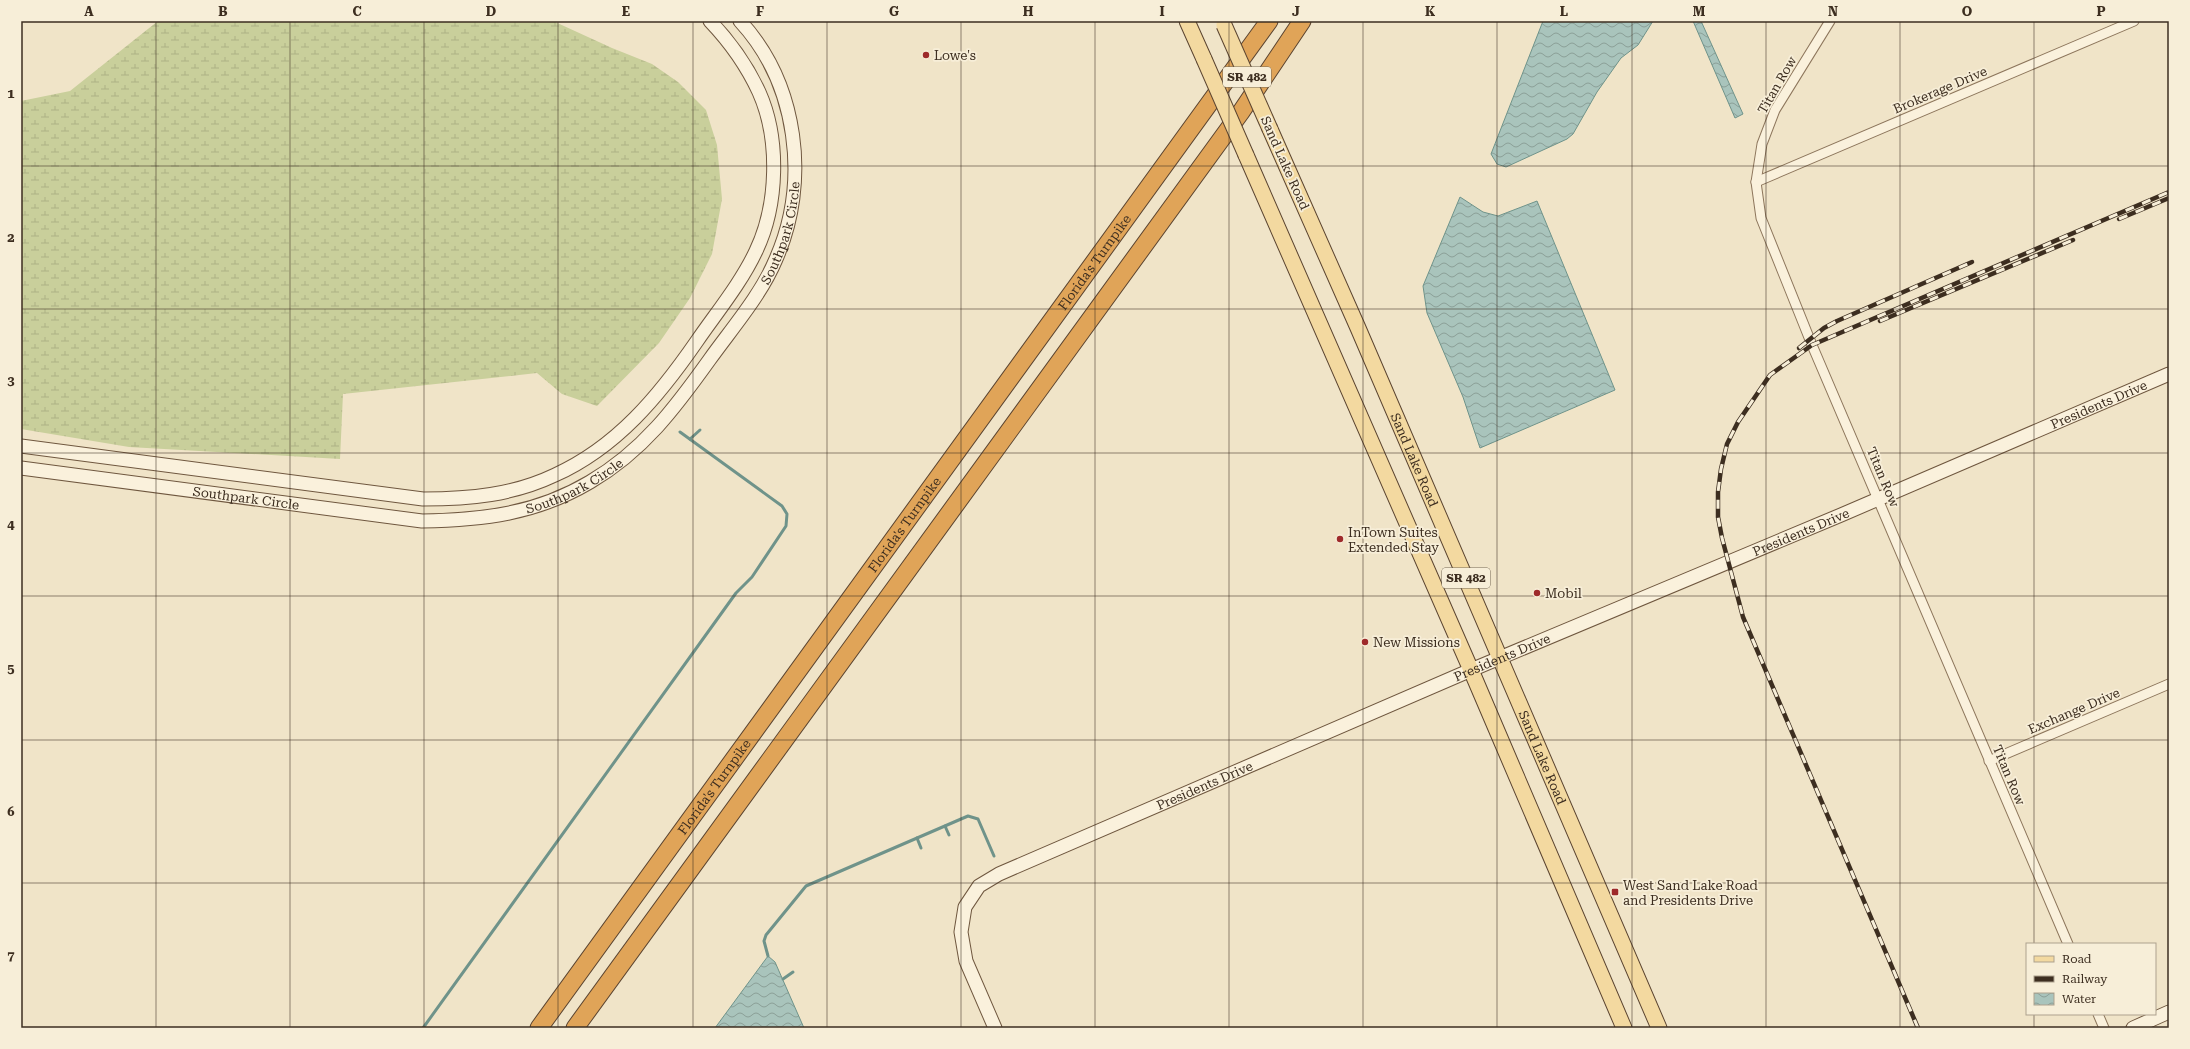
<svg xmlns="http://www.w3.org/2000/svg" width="2190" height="1049" font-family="'Roboto Serif',serif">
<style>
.wetland{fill:url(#wetland-marsh)}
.water{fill:url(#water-waves);stroke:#6f938a}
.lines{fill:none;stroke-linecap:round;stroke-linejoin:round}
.stream{stroke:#6f938a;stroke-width:3}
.street-casing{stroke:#8d765c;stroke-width:11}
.secondary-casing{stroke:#6f573f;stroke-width:15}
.primary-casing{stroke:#5b4430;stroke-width:17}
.highway-casing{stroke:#5b4430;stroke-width:19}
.street{stroke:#faf1dc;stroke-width:9}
.secondary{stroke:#faf1dc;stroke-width:13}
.primary{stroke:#f3d9a0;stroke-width:15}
.highway{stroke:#e0a458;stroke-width:17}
.rail-casing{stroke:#3d2e20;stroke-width:4.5}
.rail{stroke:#f7eed8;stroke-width:3;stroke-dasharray:9;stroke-linecap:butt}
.primary-bridge-casing{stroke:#5b4430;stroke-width:17;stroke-linecap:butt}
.primary-bridge{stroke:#f3d9a0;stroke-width:15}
.grid{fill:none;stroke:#3d2e20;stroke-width:1;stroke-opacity:0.55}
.poi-dot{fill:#9e2a2b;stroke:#f7eed8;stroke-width:1.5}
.labels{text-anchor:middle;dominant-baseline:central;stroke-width:3.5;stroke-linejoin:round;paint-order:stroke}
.shield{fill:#f7eed8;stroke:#756857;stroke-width:1}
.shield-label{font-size:12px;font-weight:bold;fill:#3d2e20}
.poi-label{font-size:13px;fill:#3d2e20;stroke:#f7eed8;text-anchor:start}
.street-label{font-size:13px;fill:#3d2e20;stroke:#f7eed8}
.neatline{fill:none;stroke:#3d2e20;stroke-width:1.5}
.grid-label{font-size:13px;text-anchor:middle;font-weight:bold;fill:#3d2e20}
</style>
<defs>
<pattern id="wetland-marsh" width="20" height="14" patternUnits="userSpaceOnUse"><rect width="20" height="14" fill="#c9cf9b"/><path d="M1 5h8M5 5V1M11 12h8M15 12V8" fill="none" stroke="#aeb285"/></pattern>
<pattern id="water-waves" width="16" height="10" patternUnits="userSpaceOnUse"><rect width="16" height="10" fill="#a9c4bc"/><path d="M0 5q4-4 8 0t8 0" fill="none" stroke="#8ba098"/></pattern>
</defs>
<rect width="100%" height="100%" fill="#f0e4c8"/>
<path class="wetland" d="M158,21H553L612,48L652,64L678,82L706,110L717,145L722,199L712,254L690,298L659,343L597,406L562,394L537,373L343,394L340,459L129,447L21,429V101L70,91Z"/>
<g class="water">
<path d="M1543,21H1653L1638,45L1621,58L1597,92L1573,134L1567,139L1506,167L1497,164L1491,154Z"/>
<path d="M1693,21H1701L1743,114L1735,118Z"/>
<path d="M1460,197L1483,212L1498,216L1537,201L1615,390L1480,448L1463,397L1427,313L1423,286Z"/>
<path d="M768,956L775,962L804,1028H715Z"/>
</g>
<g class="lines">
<g class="stream">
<path d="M690,439L700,430"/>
<path d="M945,826L949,835"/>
<path d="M917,838L921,848"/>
<path d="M768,956L764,941L766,935L806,886L968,816L978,819L994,856"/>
<path d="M783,979L793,972"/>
<path d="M423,1028L736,593L752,577L786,526L787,514L782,506L680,432"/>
</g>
<g class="street-casing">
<g id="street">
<path d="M1830,21L1775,110L1762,144L1756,182L1761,218L1812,345L2068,944"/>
<path d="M1756,182L2134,21"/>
<path d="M1989,761L2169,684"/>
<path d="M2098,1014L2104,1028"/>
</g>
</g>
<g class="secondary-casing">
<g id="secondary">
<path d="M21,446L423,499C470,499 513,495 555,475C617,447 659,396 697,341C717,312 741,283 756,251C778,205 780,139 759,92C747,66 730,42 710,21"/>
<path id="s1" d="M21,468L422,521C483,520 536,514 590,482C643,451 675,408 710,359C733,327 761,295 776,259C810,182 798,84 740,21"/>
<path id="s2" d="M995,1028L966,961L961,932L965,907L979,886L999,874L1471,670L1841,515L2169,374"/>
<path d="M2133,1028L2169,1012"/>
</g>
</g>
<g class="primary-casing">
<g id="primary">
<path d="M1187,21L1204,59"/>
<path id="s3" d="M1270,129L1358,328L1659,1028"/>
<path d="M1246,155L1471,670L1624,1028"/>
</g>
</g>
<g class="highway-casing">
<g id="highway">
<path id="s4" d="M539,1028L1269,21"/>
<path d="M575,1028L1241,112L1302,21"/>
</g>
</g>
<use href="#street" class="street"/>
<use href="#secondary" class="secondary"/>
<use href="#primary" class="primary"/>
<use href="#highway" class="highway"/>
<g class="rail-casing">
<g id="rail">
<path d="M2119,219L2169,198"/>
<path d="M1880,321L2073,240"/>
<path d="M1799,348L1824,328L1837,321L1972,262"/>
<path d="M1918,1028L1743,617L1722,538L1718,517V492L1721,469L1727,444L1738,422L1770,375L1812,345L2169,192"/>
</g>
</g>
<use href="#rail" class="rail"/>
<g class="primary-bridge-casing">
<g id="primary-bridge">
<path d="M1224,25L1270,129"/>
<path d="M1204,59L1246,155"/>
</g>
</g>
<use href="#primary-bridge" class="primary-bridge"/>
</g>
<path class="grid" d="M156,21V1028M290,21V1028M424,21V1028M558,21V1028M693,21V1028M827,21V1028M961,21V1028M1095,21V1028M1229,21V1028M1363,21V1028M1497,21V1028M1632,21V1028M1766,21V1028M1900,21V1028M2034,21V944M21,166H2169M21,309H2169M21,453H2169M21,596H2169M21,740H2169M21,883H2169M2034,1014V1028"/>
<g class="poi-dot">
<circle cx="926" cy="55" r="4"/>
<circle cx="1340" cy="539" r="4"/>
<circle cx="1537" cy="593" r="4"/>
<circle cx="1365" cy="642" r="4"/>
<rect x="1611" y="888" width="8" height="8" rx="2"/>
</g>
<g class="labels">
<g class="shield">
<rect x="1223" y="67" width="48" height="20" rx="3"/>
<rect x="1442" y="568" width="48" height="20" rx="3"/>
</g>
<g class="shield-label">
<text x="1247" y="77">SR 482</text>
<text x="1466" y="578">SR 482</text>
</g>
<g class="poi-label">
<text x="934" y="55">Lowe's</text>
<text x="1348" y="532">InTown Suites<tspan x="1348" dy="15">Extended Stay</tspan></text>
<text x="1545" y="593">Mobil</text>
<text x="1373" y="642">New Missions</text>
<text x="1623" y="885">West Sand Lake Road<tspan x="1623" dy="15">and Presidents Drive</tspan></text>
</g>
<g class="street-label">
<text transform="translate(1777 85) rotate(-60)">Titan Row</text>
<text transform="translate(1940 90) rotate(-23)">Brokerage Drive</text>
<text transform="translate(1285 163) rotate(66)">Sand Lake Road</text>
<text stroke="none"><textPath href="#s1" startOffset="899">Southpark Circle</textPath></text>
<text stroke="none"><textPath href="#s4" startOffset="946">Florida's Turnpike</textPath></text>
<text stroke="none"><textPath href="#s2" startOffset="1372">Presidents Drive</textPath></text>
<text stroke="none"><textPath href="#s3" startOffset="361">Sand Lake Road</textPath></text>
<text transform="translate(1883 477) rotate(67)">Titan Row</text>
<text stroke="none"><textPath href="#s1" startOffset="563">Southpark Circle</textPath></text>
<text stroke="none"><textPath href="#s1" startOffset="227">Southpark Circle</textPath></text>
<text stroke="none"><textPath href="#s4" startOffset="622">Florida's Turnpike</textPath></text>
<text stroke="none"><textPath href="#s2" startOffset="1048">Presidents Drive</textPath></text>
<text stroke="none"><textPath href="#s2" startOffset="724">Presidents Drive</textPath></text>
<text transform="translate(2074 711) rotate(-23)">Exchange Drive</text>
<text stroke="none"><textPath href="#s3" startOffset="685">Sand Lake Road</textPath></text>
<text transform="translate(2009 775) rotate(67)">Titan Row</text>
<text stroke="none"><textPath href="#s2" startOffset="400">Presidents Drive</textPath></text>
<text stroke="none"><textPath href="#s4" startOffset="298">Florida's Turnpike</textPath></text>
</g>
</g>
<rect width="2190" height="1049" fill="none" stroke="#f7eed8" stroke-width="44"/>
<rect x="2026" y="943" width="130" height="72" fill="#f7eed8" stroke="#ada18e"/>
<rect x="2034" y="956" width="20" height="6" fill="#f3d9a0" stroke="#ada18e"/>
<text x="2062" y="963" font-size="12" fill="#3d2e20">Road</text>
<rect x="2034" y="976" width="20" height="6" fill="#3d2e20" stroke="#ada18e"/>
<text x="2062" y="983" font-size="12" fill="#3d2e20">Railway</text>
<rect x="2034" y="993" width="20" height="12" fill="url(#water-waves)" stroke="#ada18e"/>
<text x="2062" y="1003" font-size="12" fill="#3d2e20">Water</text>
<rect x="22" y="22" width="2146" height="1005" class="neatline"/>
<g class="grid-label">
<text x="89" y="16">A</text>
<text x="223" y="16">B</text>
<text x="357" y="16">C</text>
<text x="491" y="16">D</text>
<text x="626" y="16">E</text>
<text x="760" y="16">F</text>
<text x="894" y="16">G</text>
<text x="1028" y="16">H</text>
<text x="1162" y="16">I</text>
<text x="1296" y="16">J</text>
<text x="1430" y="16">K</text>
<text x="1564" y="16">L</text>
<text x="1699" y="16">M</text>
<text x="1833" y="16">N</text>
<text x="1967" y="16">O</text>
<text x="2101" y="16">P</text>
<text x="11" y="98">1</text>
<text x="11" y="242">2</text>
<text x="11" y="385">3</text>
<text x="11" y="529">4</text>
<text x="11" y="673">5</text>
<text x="11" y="816">6</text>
<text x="11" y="960">7</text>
</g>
</svg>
